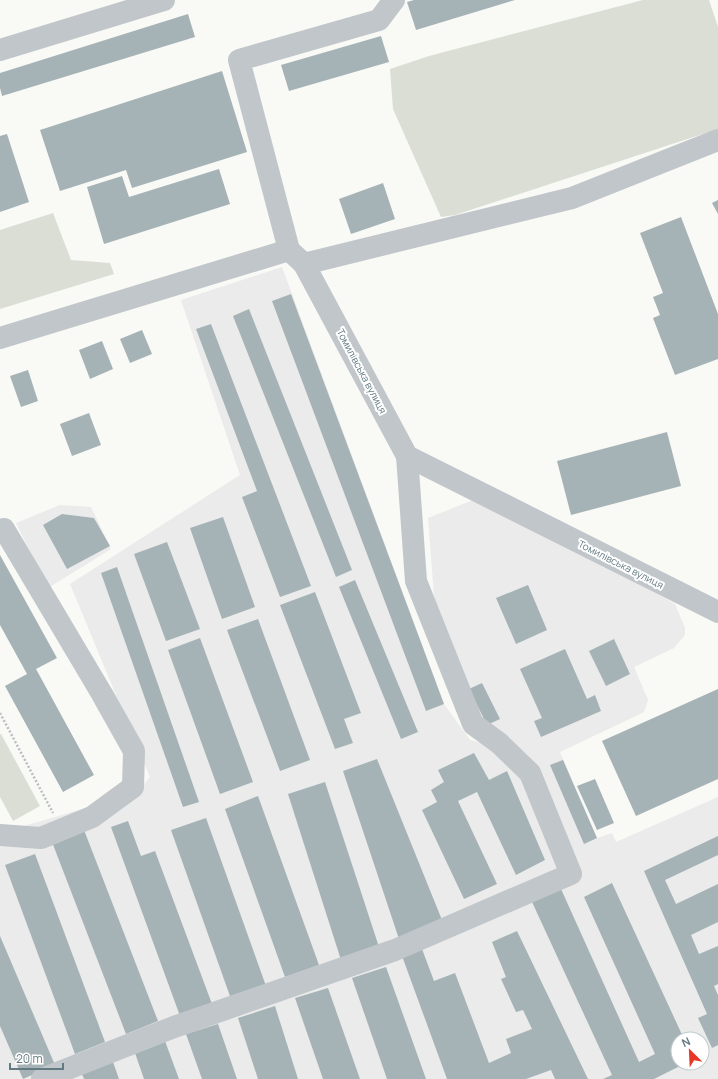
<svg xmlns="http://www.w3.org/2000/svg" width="718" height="1079" font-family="Manrope,sans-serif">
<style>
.built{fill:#eaebea;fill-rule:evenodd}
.green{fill:#daded5}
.building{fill:#a6b3b6}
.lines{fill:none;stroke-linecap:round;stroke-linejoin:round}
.path{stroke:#babfc1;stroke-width:2.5;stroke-dasharray:2 2;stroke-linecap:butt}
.minor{stroke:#c0c6c9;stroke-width:22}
.labels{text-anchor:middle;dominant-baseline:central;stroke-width:4;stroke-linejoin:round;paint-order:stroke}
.street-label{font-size:10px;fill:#637a82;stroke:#fff}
</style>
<rect width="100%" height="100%" fill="#f9f9f6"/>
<g class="built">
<path d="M282,267L444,704L470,740L528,755L487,725L469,689L441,620L434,596L428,518L483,496L675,604L685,628V635L674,648L634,667L648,700L644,712L560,752L597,838L612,833L616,842L718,797V1079H0V833L137,793L150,777L70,584L240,475L181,300ZM678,1039H702V1063H678Z"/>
<path d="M60,505L91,507L111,549L48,588L16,523Z"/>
</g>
<g class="green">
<path d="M643,0H709L718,27V129L455,215L441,217L393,109L390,69L429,56Z"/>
<path d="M53,213L71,260L110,263L114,274L0,309V230Z"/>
<path d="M0,734H1L40,806L13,821L0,797Z"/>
</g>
<g class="building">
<path d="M414,0H515L416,30L407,2Z"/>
<path d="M188,14L195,37L2,96L0,88V73Z"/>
<path d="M381,36L389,62L289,91L281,65Z"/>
<path d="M222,71L247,152L132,188L126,170L60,191L40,130Z"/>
<path d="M7,134L29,202L0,212V136Z"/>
<path d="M219,169L230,204L104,244L87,187L122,176L129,197Z"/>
<path d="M383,183L395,219L351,234L339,199Z"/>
<path d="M718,200V214L712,203Z"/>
<path d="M681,217L718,314V359L675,375L653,318L660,315L653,297L663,293L640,233Z"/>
<path d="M291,294L444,704L426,711L272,301Z"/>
<path d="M249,309L352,570L336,577L233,316Z"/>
<path d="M211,324L311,586L280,597L242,497L257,491L196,329Z"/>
<path d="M142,330L152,354L130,363L120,339Z"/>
<path d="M102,341L113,369L90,379L79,350Z"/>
<path d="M28,370L38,401L21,407L10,376Z"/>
<path d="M89,413L101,445L72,456L60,424Z"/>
<path d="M667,432L681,486L571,515L557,461Z"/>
<path d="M62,514L94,518L110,546L67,569L43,525Z"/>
<path d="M223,517L255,607L222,619L190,528Z"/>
<path d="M167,542L200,629L166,641L134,554Z"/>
<path d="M0,555L57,658L36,669L94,775L63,792L5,686L27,674L0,625Z"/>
<path d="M117,567L199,802L183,807L101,573Z"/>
<path d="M355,580L418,732L401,739L339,587Z"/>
<path d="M528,585L547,630L516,644L496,598Z"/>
<path d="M315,592L361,713L344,719L353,743L335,749L280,605Z"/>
<path d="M258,619L310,760L280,771L227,630Z"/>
<path d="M200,638L253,782L220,794L168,650Z"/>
<path d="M614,639L630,674L606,686L589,651Z"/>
<path d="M565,649L587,699L595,695L601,711L541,737L534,721L542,718L520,669Z"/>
<path d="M482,683L500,719L487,725L469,689Z"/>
<path d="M718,689V779L636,816L602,741Z"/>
<path d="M474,753L489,780L507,771L545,860L516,875L477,792L458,801L497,884L464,899L422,810L437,802L431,790L444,782L438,770Z"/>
<path d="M377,759L442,920L400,942L343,771Z"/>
<path d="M563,760L597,838L584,844L550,765Z"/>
<path d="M595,779L614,823L597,830L577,786Z"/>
<path d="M325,782L379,947L341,960L288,794Z"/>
<path d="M258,796L319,965L285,977L225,809Z"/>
<path d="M206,818L266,986L231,999L171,830Z"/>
<path d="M128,821L141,856L155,851L212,1004L180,1016L111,827Z"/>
<path d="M84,830L158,1021L126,1034L52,842Z"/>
<path d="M718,836V855L665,880L676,904L718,884V922L691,935L699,954L718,946V984L714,986L718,995V1045L712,1048L698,1018L707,1014L644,871Z"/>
<path d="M35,854L105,1042L75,1054L5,865Z"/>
<path d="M612,883L684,1039H678V1063H686L654,1079H603L612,1075L532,902L561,889L639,1062L655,1054L584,897Z"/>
<path d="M517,931L588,1079H555L551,1070L526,1079H447L402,956L422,949L434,981L455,973L489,1063L511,1053L506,1039L532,1029L523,1010L516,1012L501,979L506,977L492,942Z"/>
<path d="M0,936L55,1065L23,1079L0,1026Z"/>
<path d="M386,967L426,1079H387L352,978Z"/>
<path d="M328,988L360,1079H323L295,998Z"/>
<path d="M275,1006L298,1079H258L238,1018Z"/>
<path d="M218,1024L237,1079H202L186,1034Z"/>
<path d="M165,1041L179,1079H144L135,1053Z"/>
<path d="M113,1062L119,1079H84L82,1074Z"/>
</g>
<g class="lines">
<path class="path" d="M0,713L53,813"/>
<g class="minor">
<path d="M0,50L164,0"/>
<path d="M289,250L239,60L379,20L394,0"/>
<path d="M304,264L572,198L718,140"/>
<path d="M0,338L289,250L304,264L407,456L718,612"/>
<path d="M0,530L4,529L102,694L134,751L133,787L92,817L41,838L0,835"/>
<path d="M42,1079L174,1027L395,950L571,874L530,773L499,743L473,724L416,581L407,456"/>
</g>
</g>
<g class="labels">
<g class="street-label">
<text transform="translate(362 371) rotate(62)">Томилівська вулиця</text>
<text transform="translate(621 564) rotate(27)">Томилівська вулиця</text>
</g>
</g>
<g transform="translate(690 1051) rotate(336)"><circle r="19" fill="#ffffff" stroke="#c1cacd"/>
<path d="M0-3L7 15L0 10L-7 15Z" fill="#e93627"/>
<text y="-6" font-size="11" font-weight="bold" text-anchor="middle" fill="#637a82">N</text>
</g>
<path d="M10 1063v6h53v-6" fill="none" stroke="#637a82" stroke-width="2"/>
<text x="16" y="1063" font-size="12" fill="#637a82" stroke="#ffffff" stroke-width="3" paint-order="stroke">20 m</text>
</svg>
